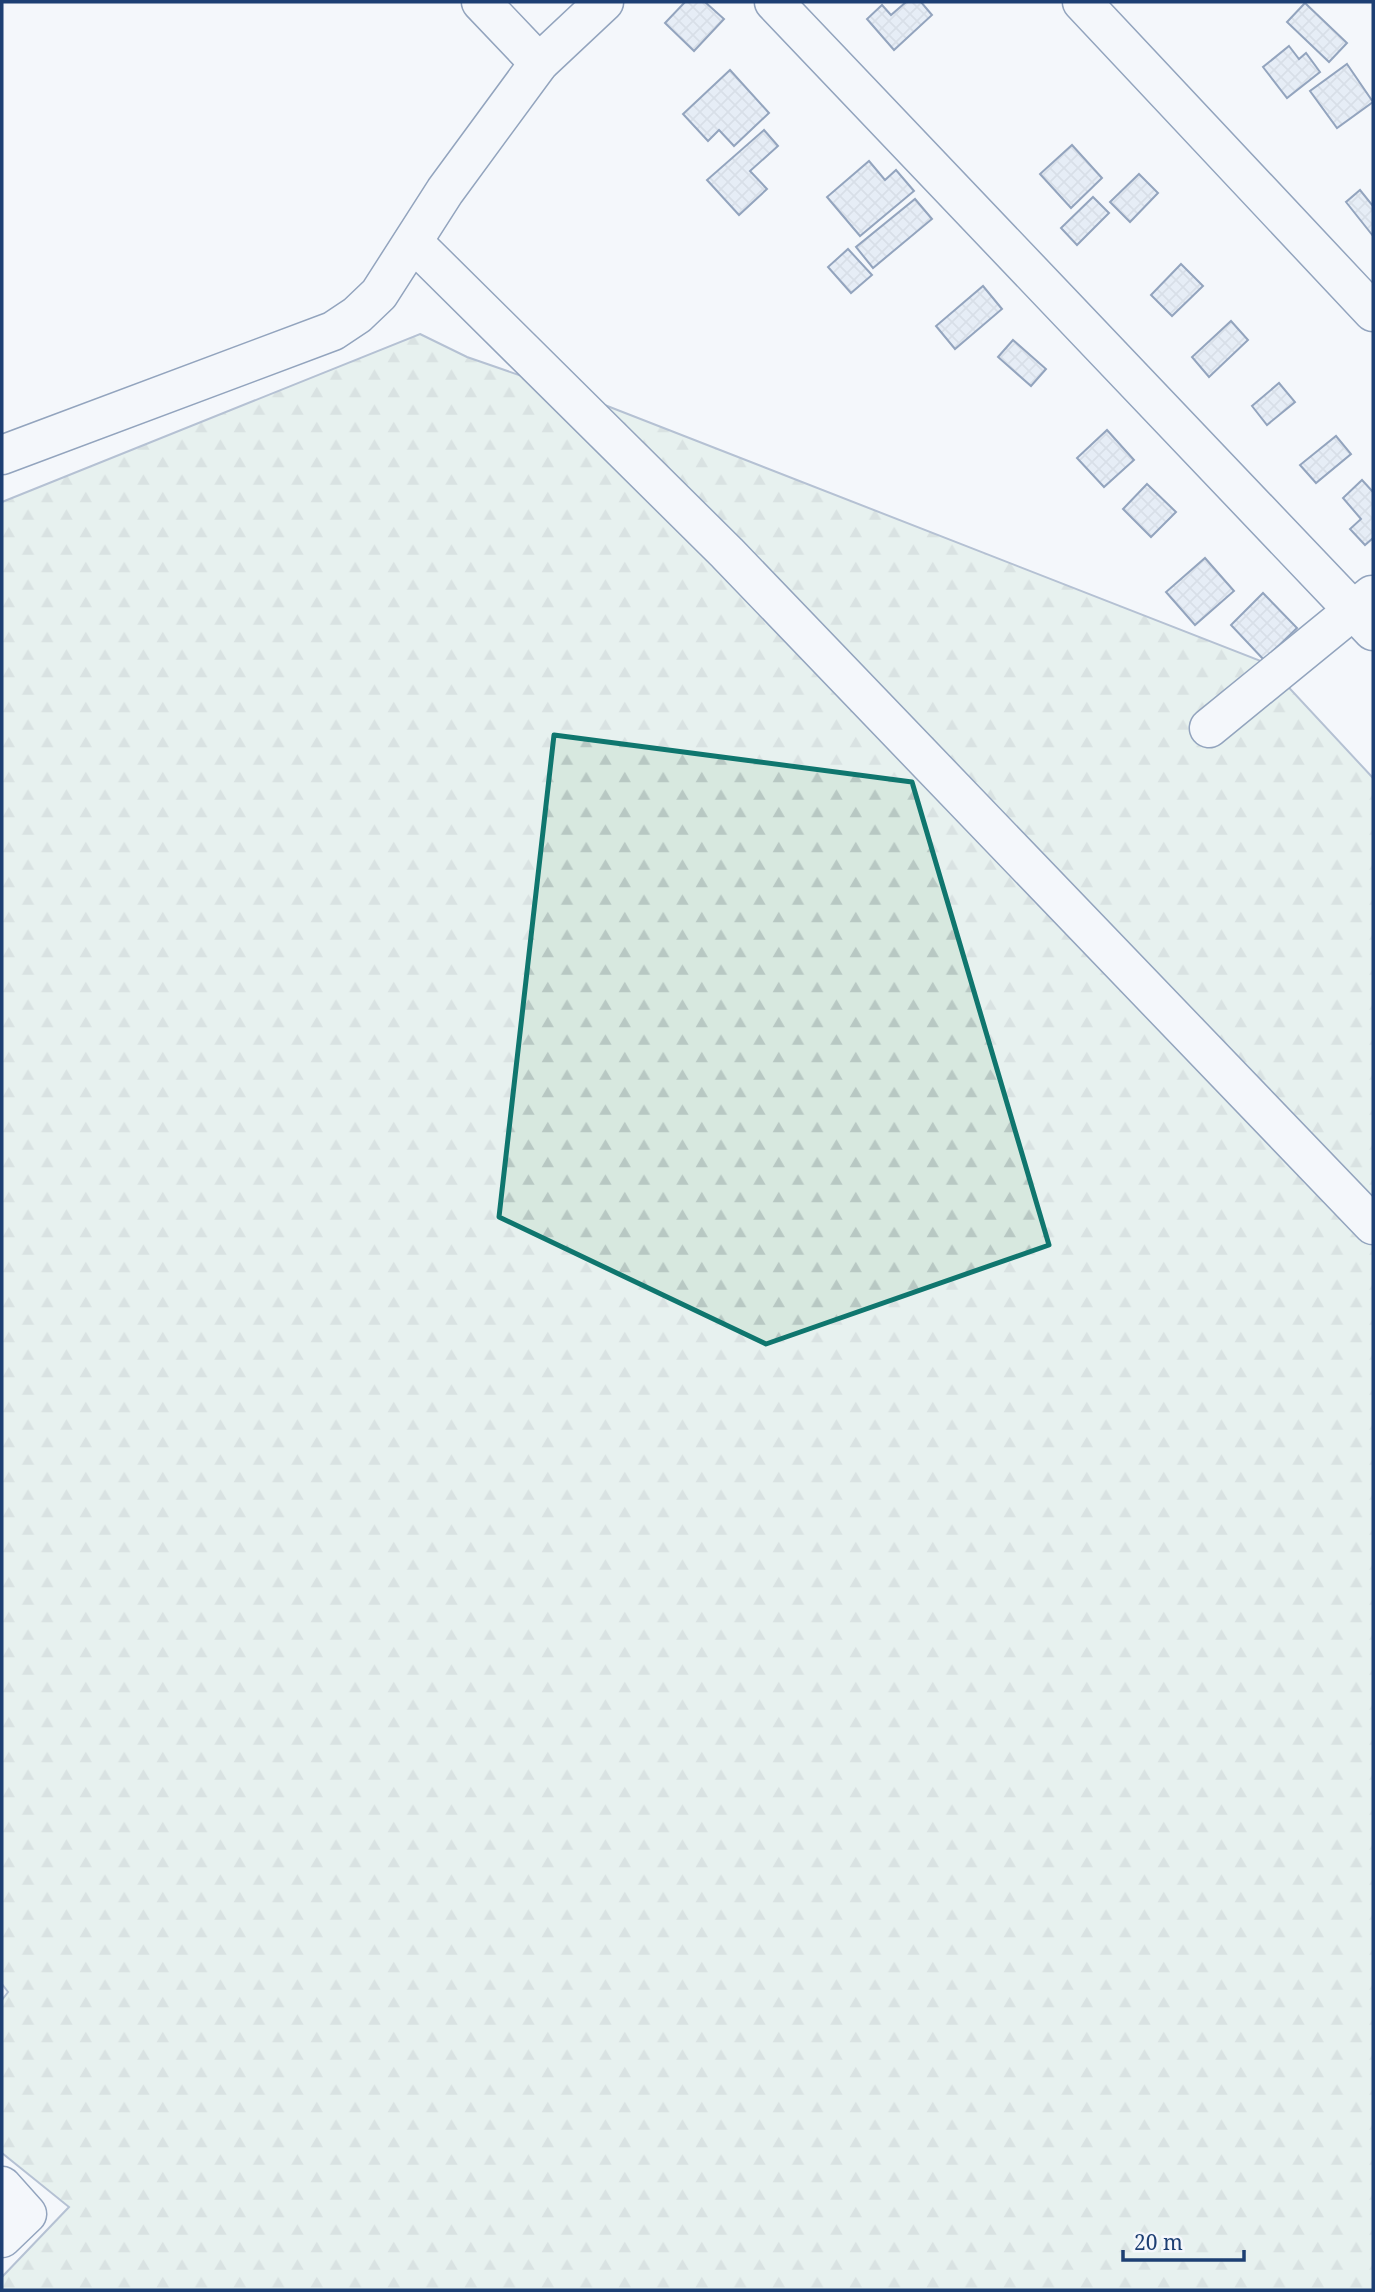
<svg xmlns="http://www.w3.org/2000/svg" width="1375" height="2292" font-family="'Noto Serif',serif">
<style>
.forest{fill:url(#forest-firs);stroke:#687fa3;stroke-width:2}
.building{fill:url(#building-cross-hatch);stroke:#1d3f73;stroke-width:2}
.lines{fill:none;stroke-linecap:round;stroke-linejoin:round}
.minor-casing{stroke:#1d3f73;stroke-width:41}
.minor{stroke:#f4f7fb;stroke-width:38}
.marked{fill:none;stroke:#0f766e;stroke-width:5;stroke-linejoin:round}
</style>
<defs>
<pattern id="forest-firs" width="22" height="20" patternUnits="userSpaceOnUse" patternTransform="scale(1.75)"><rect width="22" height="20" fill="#d7e8df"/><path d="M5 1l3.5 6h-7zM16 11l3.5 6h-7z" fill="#b8c8c3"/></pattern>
<pattern id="building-cross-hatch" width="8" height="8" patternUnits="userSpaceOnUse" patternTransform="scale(1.75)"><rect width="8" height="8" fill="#d5e0f0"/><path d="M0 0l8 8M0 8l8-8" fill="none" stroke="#b6c1d1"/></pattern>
</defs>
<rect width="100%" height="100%" fill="#f4f7fb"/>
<path class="forest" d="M420,334L467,357L597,402L1266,663L1373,778V2290H2V2277L69,2207L2,2153V2000L8,1992L2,1984V502Z"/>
<g class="building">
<path d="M685,2H705L724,19L694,51L665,23Z"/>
<path d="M906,2H921L932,15L894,50L867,19L882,5L891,15Z"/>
<path d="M1305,3L1347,43L1329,62L1287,22Z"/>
<path d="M1289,46L1299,59L1306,53L1320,72L1287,98L1263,67Z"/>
<path d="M1347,64L1373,102L1337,128L1310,91Z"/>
<path d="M730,70L769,113L734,146L719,130L708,141L683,114Z"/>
<path d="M764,130L778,146L750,171L767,189L739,215L707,180Z"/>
<path d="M1072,145L1102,178L1071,208L1040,174Z"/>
<path d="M869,161L885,180L896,170L914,191L860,236L827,197Z"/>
<path d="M1139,174L1158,193L1130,222L1110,202Z"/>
<path d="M1360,190L1373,206V236L1346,202Z"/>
<path d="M1093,197L1109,213L1077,245L1061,228Z"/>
<path d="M915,199L932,219L873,268L856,247Z"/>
<path d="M848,249L872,275L851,293L828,267Z"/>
<path d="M1181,264L1203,286L1172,316L1151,295Z"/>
<path d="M983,286L1002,309L955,349L936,326Z"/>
<path d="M1231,321L1248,340L1209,377L1192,357Z"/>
<path d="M1013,340L1046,369L1031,386L998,357Z"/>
<path d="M1279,383L1295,402L1267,425L1252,406Z"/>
<path d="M1107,430L1134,460L1104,487L1077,458Z"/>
<path d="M1336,436L1351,454L1316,483L1300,465Z"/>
<path d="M1362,480L1373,492V538L1365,545L1350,529L1361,519L1343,498Z"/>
<path d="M1147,484L1176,512L1151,537L1123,509Z"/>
<path d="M1205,558L1234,591L1195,625L1166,592Z"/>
<path d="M1263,593L1297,628L1264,660L1231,625Z"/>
</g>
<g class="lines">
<g class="minor-casing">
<g id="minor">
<path d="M481,2L539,63"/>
<path d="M774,2L1373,631"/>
<path d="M1082,2L1373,312"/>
<path d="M413,242L727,553L1373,1225"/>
<path d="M2,455L333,331L357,315L379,294L445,191L539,63L604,2"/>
<path d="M1209,728L1372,595"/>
<path d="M2,2186L27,2214L2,2238"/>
</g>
</g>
<use href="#minor" class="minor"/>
</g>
<path d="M0 0H1375V2292H0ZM554,735L912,782L1049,1245L766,1344L499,1217Z" fill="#f4f7fb" fill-opacity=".55" fill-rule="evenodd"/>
<path class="marked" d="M554,735L912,782L1049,1245L766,1344L499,1217Z"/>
<rect width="1375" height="2292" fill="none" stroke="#1d3f73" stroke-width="7"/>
<path d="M1123 2250v10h121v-10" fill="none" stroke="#1d3f73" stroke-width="3.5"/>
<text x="1134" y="2250" font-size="21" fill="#1d3f73" stroke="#f4f7fb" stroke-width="5" paint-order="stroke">20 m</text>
</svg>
